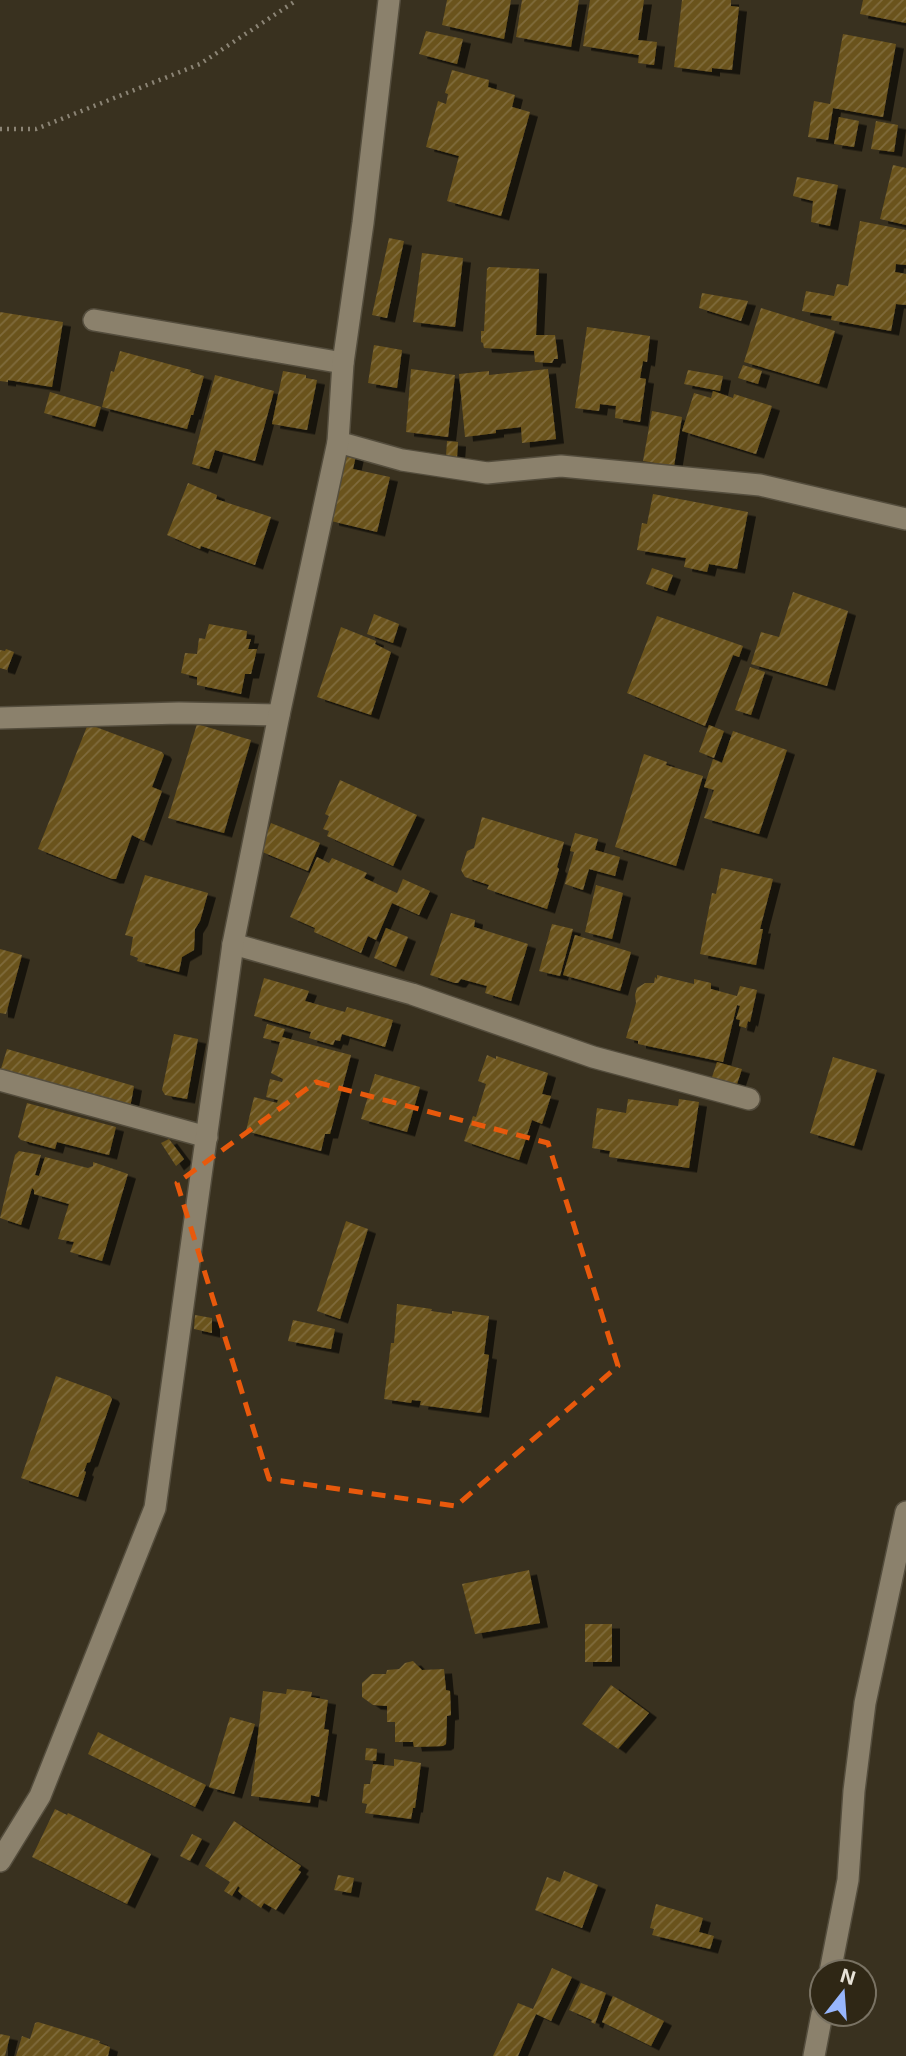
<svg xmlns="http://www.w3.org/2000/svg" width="906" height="2056" font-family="Inter,sans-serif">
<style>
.building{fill:url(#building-hatch);filter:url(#shadow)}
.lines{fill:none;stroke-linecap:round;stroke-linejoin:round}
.minor-casing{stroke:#544d3d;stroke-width:24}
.path{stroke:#8b8475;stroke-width:4.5;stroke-dasharray:2 5;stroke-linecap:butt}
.minor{stroke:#8b816c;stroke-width:21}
.marked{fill:none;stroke:#e8590c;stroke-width:5;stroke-dasharray:14 9;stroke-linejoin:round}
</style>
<defs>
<pattern id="building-hatch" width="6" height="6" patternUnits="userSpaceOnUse" patternTransform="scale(1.75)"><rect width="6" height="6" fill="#6a531c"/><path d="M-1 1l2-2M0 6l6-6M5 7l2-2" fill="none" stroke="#7f6b3c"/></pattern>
<filter id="shadow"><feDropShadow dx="8" dy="4.5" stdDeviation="0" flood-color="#0009"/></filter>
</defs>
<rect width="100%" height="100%" fill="#39311f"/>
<g class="building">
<path d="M447,0H511L504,39L442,25Z"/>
<path d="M522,0H579L571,47L516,37Z"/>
<path d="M590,0H644L638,40L657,42L654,65L638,63L639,55L583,46Z"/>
<path d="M682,0H731V6L739,7L732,70L712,68V72L674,67Z"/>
<path d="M863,0H906V23L860,14Z"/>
<path d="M426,31L463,39L457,64L419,54Z"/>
<path d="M843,34L896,44L883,117L833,108L828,140L808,137L814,101L830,104Z"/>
<path d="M452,70L489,80L488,87L515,95L512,107L530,112L501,216L447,201L459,156L426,147L438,101L446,104L448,94L445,93Z"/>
<path d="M839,117L859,121L854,147L834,144Z"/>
<path d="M876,121L898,125L894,152L871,149Z"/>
<path d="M893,165L906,168V225L880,219Z"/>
<path d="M797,177L838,185L830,226L811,222L813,201L793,196Z"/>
<path d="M860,221L906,230V265L896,264L895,272L906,274V305L896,304L891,331L831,320L832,316L802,311L806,291L834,296L837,284L848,286Z"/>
<path d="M389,238L404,241L387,318L372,315Z"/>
<path d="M422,253L463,258L455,327L413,322Z"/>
<path d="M489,267L539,269L536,335H555L558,359H554L552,363L535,362L534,351L484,348L483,343L481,342V331H484L487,269Z"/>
<path d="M702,293L748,301L741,321L699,308Z"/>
<path d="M761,308L835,331L819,384L744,362Z"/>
<path d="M0,312L63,322L52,387L8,380V382L0,381Z"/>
<path d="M587,327L650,336L647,362L643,361L640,378L646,379L640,422L615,418L616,406L600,404L599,411L575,408Z"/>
<path d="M374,345L402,350L397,388L368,383Z"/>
<path d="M120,351L191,370L190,372L204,376L193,415H191L187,429L102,407L111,371L114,372Z"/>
<path d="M743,365L762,371L758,384L738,378Z"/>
<path d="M411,369L455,375L448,437L406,432Z"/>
<path d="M548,369L556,439L522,443L521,427L496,430V433L465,437L459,374L489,371V375Z"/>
<path d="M688,370L723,376L720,391L684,384Z"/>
<path d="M283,371L306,375V378L317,380L307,430L272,424Z"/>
<path d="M215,375L274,391L255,461L215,450L209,469L192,464Z"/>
<path d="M713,391L733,398L734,394L772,406L756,454L682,431L694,393L711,398Z"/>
<path d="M50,392L101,407L95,427L44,413Z"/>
<path d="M652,411L682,417L674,466L643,461Z"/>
<path d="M447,441L458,442L457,457L446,456Z"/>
<path d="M338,446L357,451L353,469L390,477L377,532L331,521Z"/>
<path d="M188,483L217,495L216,499L271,517L255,565L201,546L200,549L167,535Z"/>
<path d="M653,494L748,512L737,569L709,564L707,572L684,567L686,558L637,550L642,523L647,524Z"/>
<path d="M652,568L673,575L667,591L646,584Z"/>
<path d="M793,592L848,611L827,686L751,664L761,632L779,637Z"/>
<path d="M374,614L399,624L393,643L367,634Z"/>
<path d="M657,616L743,646L739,657L733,655L705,726L627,693Z"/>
<path d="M209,624L247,631L246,639H251L248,649H257L251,674H245L241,694L197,685V677L181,673L185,653L197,654L199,638L205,639Z"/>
<path d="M341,627L376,641L375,644L391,652L371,715L317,697Z"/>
<path d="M6,649L14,652L7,670L0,668V650L5,651Z"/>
<path d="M750,667L765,672L751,715L735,710Z"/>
<path d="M88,724L162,752L164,755L152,787L162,791L144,841L132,835L116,879H112L38,849Z"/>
<path d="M197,724L251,740L224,833L168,818Z"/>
<path d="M709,725L724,731L714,758L699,752Z"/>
<path d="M733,731L787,750L759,834L704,818L714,790L704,787L713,759L722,763Z"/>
<path d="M644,754L667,762L666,765L703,776L676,866L615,847Z"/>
<path d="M340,780L417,815L393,866L327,836L329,831L323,829L329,816L325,814Z"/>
<path d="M482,817L564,842L557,867L559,869L547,909L487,889L489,885L465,877L461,870L467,851L474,848Z"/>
<path d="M271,823L320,843L308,871L260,851Z"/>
<path d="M575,833L598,839L595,850L620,857L615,876L589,869L583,890L565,884L574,852L570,851Z"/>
<path d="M317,857L329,863L332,858L367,873L364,878L397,893L403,879L430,891L419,915L392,903L376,940L368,936L361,953L314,932L315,928L290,917Z"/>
<path d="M721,868L773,879L760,929H763L756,965L700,954L712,893L716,894Z"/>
<path d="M145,875L208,893L200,921L195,929L194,950L182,957L179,972L137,961L138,958L130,955L133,937L125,935Z"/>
<path d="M596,885L623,893L612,939L585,932Z"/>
<path d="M451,913L475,920L474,927L528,944L511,1001L485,993L487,986L461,979L458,983H455L430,975Z"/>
<path d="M552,924L573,929L560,976L539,971Z"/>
<path d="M386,928L408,937L396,967L374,958Z"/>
<path d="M575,935L631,952L620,991L563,975Z"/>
<path d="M0,949L22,955L6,1014L0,1013Z"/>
<path d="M657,975L694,984V979L711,983V989L737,996L740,986L757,990L750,1022L748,1021L746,1028L739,1026L740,1020L736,1019L740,1006L737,1005L723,1062L638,1044V1041L626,1038L636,1003L635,995L637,988L645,983H654L655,977L657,979Z"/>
<path d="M264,978L309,991L305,1001L345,1012L347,1007L393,1020L385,1047L342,1034L340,1041L335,1040L333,1045L309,1038L311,1032L254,1016Z"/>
<path d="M267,1024L285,1029L282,1037L351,1055L330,1134H325L321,1151L246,1131L254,1097L277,1103L278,1100L266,1097L270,1079L282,1082L283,1079L271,1073L280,1042L263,1038Z"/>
<path d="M174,1034L198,1039L187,1099L165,1095L162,1090Z"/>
<path d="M7,1049L134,1086L130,1108L0,1072Z"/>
<path d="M487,1055L496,1059V1056L548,1073L542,1094L551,1096L542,1124L532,1120L519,1160L464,1141L473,1116L476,1117L486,1084L478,1081Z"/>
<path d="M833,1057L877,1070L854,1146L810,1133Z"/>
<path d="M717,1062L742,1069L736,1087L711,1080Z"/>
<path d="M375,1074L420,1087L407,1132L361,1119Z"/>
<path d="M628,1099L678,1106L679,1099L699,1102L689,1168L609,1157L610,1151L592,1148L597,1108L626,1113Z"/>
<path d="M27,1103L116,1127L109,1155L57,1142L55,1149L21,1140L18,1137Z"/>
<path d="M169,1139L184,1159L176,1166L161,1143Z"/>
<path d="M19,1151L41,1155L35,1175L39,1176L45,1157L88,1168L93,1166V1162L128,1174L102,1261L70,1252L74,1242L58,1239L69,1204L34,1194V1190L32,1188L21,1225L0,1218L15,1155Z"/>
<path d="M346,1221L368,1229L340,1319L317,1311Z"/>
<path d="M397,1304L432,1309L431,1311L452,1314V1311L489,1316L484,1354L489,1355L481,1413L420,1405L421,1401L412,1400L411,1403L384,1399L391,1343H394Z"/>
<path d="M195,1315L212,1318V1333L194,1329Z"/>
<path d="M293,1320L335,1329L331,1349L288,1341Z"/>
<path d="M56,1376L110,1396L112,1399L90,1462L87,1463L84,1471L86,1472L78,1497L21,1478Z"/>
<path d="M529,1570L540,1623L475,1634L462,1584Z"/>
<rect x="585" y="1624" width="27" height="38"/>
<path d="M413,1661L422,1670L444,1669L446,1690L450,1691L451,1715L447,1716L446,1744L443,1746L414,1747L413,1742H395V1722H387V1706L373,1705L362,1697V1683L372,1674H386L387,1670L399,1669L405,1663Z"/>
<path d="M611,1685L649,1713L618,1749L582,1724Z"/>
<path d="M287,1689L312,1692L311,1697L328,1700L324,1729L329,1730L319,1797L311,1795L310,1803L251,1796L263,1691L286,1694Z"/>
<path d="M230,1717L255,1724L234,1794L209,1787Z"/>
<path d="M98,1732L206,1785L195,1807L88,1754Z"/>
<path d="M366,1748L377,1749L376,1761L365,1760Z"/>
<path d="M394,1759L421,1763L415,1808H413L411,1819L365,1813L367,1804L362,1803L364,1784H370L373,1764L394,1766Z"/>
<path d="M55,1809L67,1815L68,1813L151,1854L127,1904L32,1857Z"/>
<path d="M234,1821L301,1866L298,1870L301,1872L276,1910L264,1903L261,1908L242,1895L238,1891L240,1888L238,1886L232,1896L224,1891L230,1882L205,1866Z"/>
<path d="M192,1834L202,1839L190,1861L180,1856Z"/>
<path d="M564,1871L598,1885L582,1928L535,1910L547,1877L560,1882Z"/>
<path d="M338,1875L354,1878L351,1893L334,1890Z"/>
<path d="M656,1904L703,1918L699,1932L714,1936L710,1949L652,1935L654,1929L650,1928Z"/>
<path d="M552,1968L572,1977L551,2021L536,2014L518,2056H493L518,2003L533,2009Z"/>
<path d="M581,1983L606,1993L595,2024L591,2022L592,2020L569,2010Z"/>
<path d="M613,1996L664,2021L651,2046L602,2022Z"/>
<path d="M38,2022L100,2041L99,2043L110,2047L108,2056H16L22,2036L30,2039L35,2023Z"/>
<path d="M0,2034L10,2036L5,2056H0Z"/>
</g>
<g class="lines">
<g class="minor-casing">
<g id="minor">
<path d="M94,320L343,363"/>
<path d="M338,442L402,460L487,473L561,466L760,485L906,519"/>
<path d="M0,718L179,713L279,715"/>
<path d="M233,944L412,994L593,1057L749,1099"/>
<path d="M0,1080L207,1137"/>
<path d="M0,1861L40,1796L155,1508L233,944L279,715L338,442L343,363L363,223L389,0"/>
<path d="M830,1972L848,1880L854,1791L865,1703L906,1512"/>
<path d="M814,2056L822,2014"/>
</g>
</g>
<path class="path" d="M0,129H36L200,64L297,0"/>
<use href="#minor" class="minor"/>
</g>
<path class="marked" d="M316,1082L548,1143L618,1366L456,1506L269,1479L177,1183Z"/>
<g transform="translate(843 1993) rotate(17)"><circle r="33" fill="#2f2715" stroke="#797263" stroke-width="2"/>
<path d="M0-5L12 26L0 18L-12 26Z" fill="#97b6fd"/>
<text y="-10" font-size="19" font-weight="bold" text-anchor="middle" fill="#e7e2d7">N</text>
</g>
</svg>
